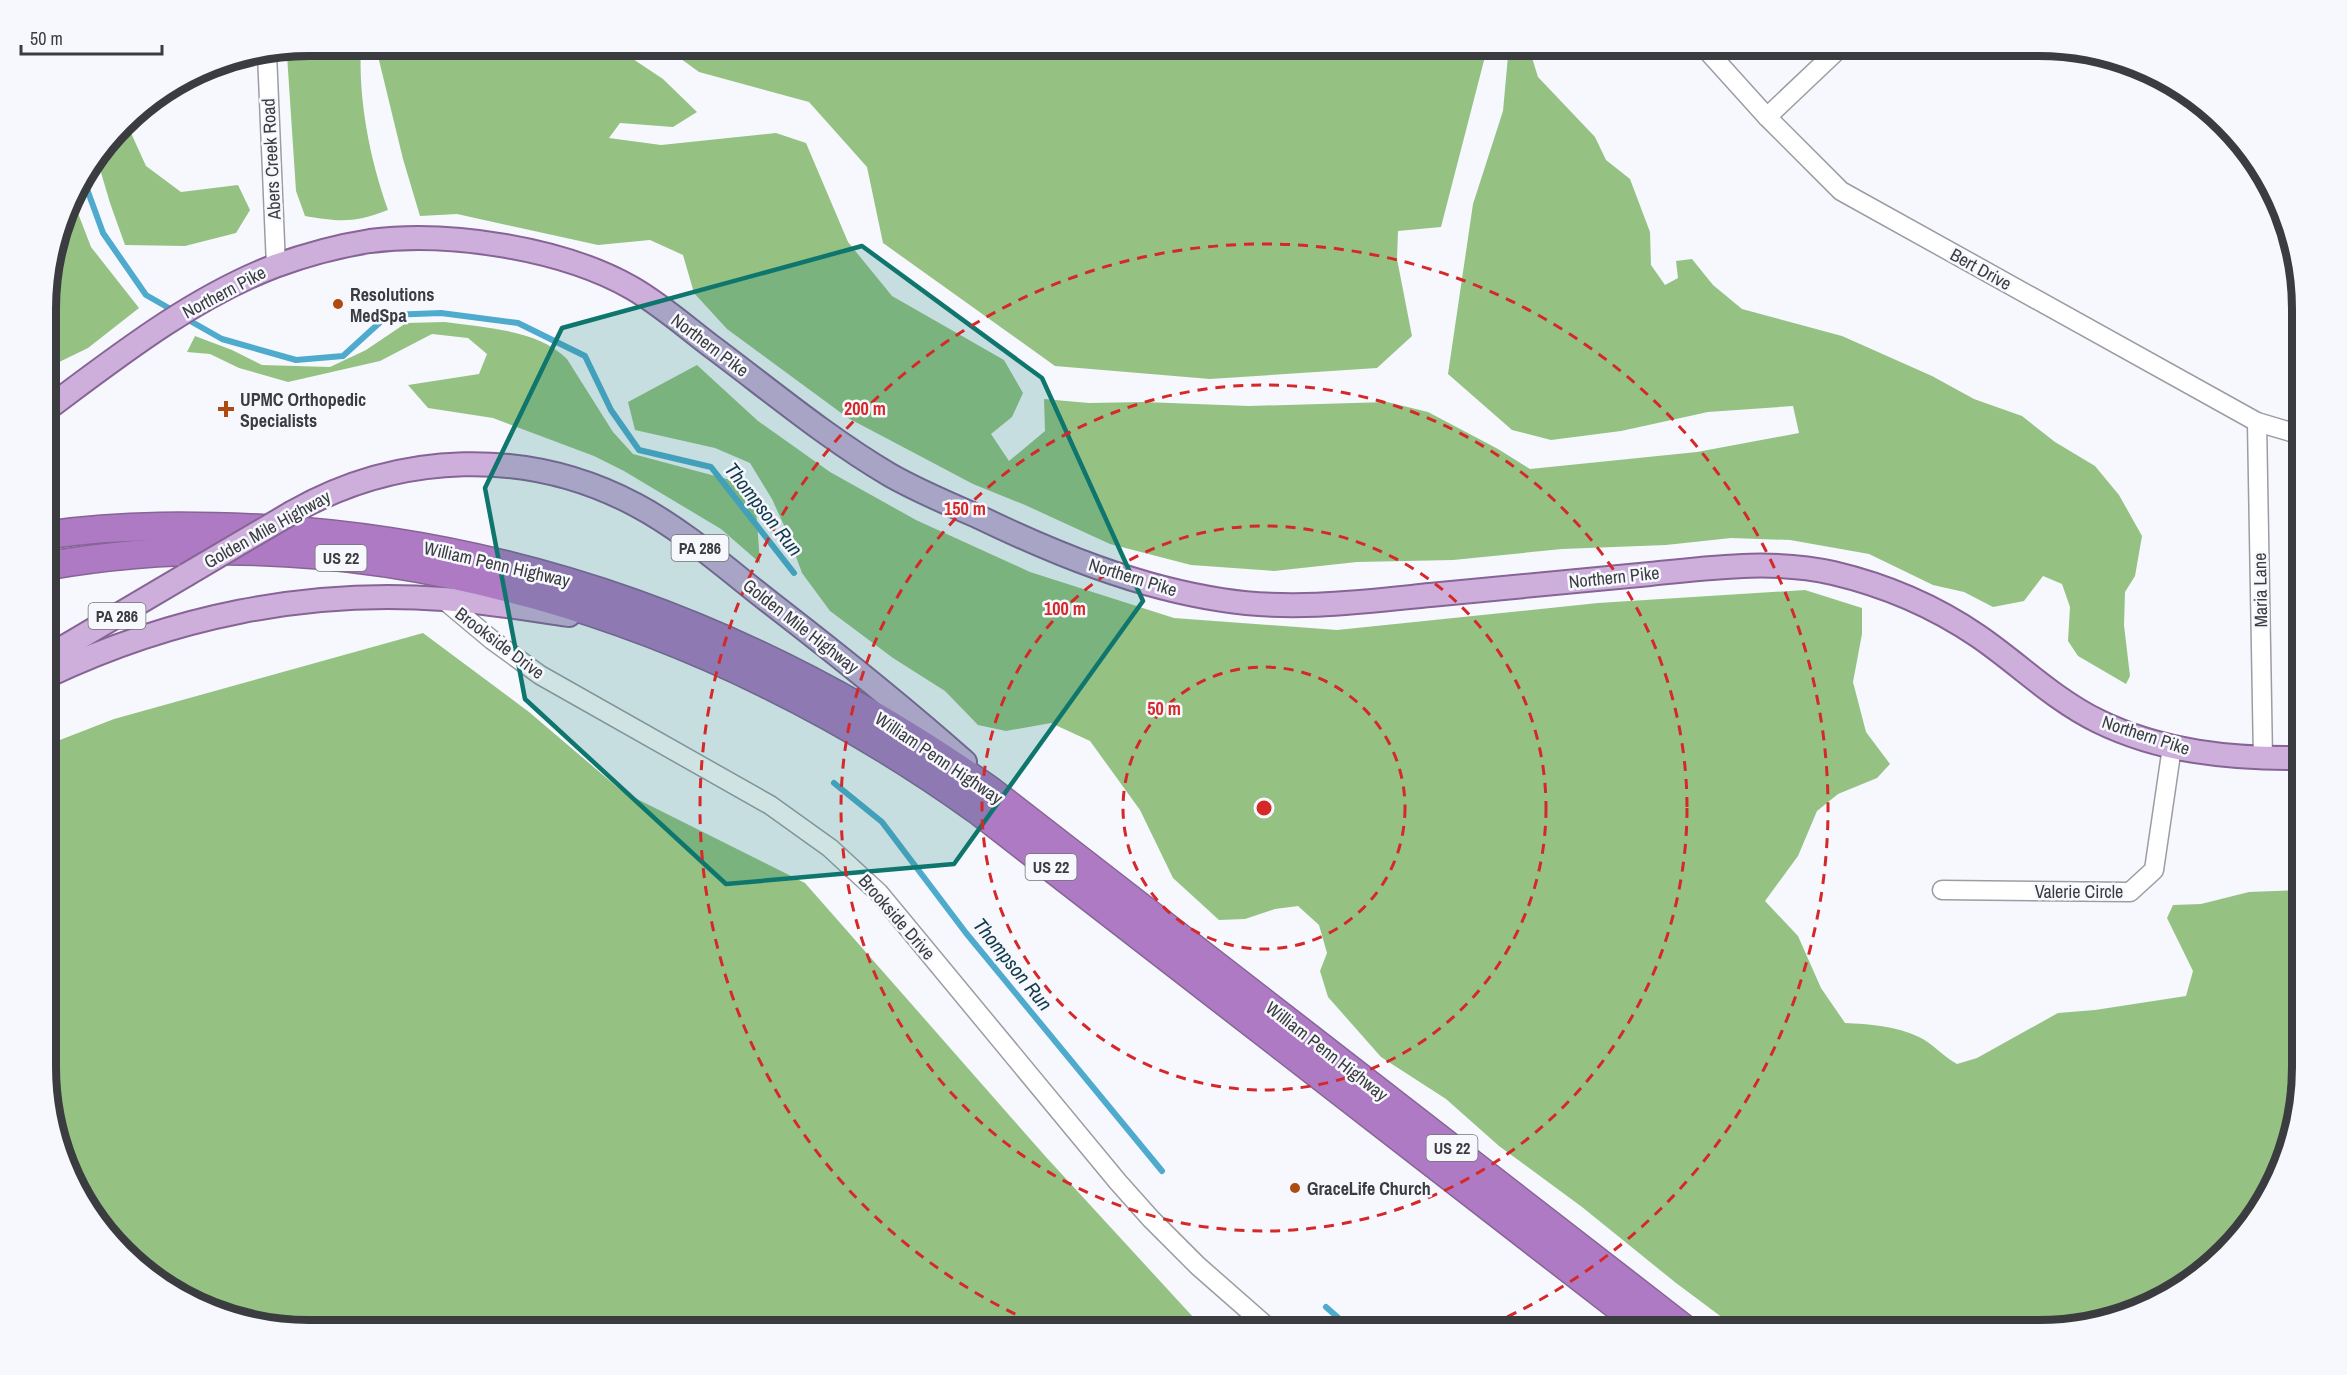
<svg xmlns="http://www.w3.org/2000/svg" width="2347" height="1375" font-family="'Archivo Narrow',sans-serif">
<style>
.forest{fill:#95c283}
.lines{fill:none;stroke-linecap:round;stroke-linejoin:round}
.stream{stroke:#4fabcd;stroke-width:6}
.minor-casing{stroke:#9b9da4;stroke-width:21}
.major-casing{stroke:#866495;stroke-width:26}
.highway-casing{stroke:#866495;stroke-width:30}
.minor{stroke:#fff;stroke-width:18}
.major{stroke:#ceafdc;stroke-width:22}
.highway{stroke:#ae7ac4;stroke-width:27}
.major-bridge-casing{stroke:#866495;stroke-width:26;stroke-linecap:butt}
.major-bridge{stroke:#ceafdc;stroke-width:22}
.marked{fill:#0f766e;fill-opacity:0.2;stroke:#0f766e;stroke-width:4.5;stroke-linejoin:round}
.ring{fill:none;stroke:#d62828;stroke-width:3;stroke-dasharray:10 8}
.poi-dot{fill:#ad4b10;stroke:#f6f8fe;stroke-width:2}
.labels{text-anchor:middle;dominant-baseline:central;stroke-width:5;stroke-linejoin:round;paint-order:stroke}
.shield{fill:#f6f8fe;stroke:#737478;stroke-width:1.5}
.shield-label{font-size:16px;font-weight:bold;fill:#3b3c3f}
.street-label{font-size:18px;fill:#3b3c3f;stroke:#f6f8fe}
.poi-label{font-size:18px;font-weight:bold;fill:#3b3c3f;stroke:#f6f8fe;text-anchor:start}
.water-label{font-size:20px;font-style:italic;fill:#113b4a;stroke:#f6f8fe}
.rim{fill:none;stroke:#3b3c3f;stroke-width:8}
.centre{fill:#d62828;stroke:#f6f8fe;stroke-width:3}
.ring-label{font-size:18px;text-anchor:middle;font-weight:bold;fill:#d62828;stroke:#f6f8fe;stroke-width:5;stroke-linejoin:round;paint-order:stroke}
</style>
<rect width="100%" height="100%" fill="#f6f8fe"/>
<g class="forest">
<path d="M308,45H361C358,100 370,159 388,210C354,223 340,222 305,216L296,191L287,55L288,49Z"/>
<path d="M380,45H612L663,79L697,112L673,127L620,123L609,138L661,145L776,133L806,143L848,242L892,296L1004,360L1023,393L1012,417L991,434L1009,461L1045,431L1044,399L1089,403L1144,402L1249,406L1387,402L1428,412L1498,449L1530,469L1697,452L1799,433L1793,406L1708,412L1621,431L1551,440L1512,430L1448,374L1473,204L1503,111L1509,45H1528L1538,77L1595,137L1606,160L1630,179L1650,232L1651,265L1665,285L1678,278L1676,261L1692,259L1713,285L1742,309L1842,336L1932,376L1974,399L2022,416L2055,442L2095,466L2119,495L2142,536L2135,576L2125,592L2124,625L2130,676L2126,684L2078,656L2068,641L2070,607L2062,584L2043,576L2024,601L1993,607L1964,592L1933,585L1869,554L1790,540L1731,538L1666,545L1562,549L1453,560L1357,562L1274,571L1191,565L1110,544L1025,505L973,484L848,418L727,329L694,293L683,255L650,240L598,245L457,214L420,216L403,159L378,56Z"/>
<path d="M662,45H1488L1441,227L1398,231L1397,259L1412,336L1377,368L1210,379L1055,366L883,243L867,167L809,102L699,72Z"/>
<path d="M126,122L146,166L181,192L238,185L250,210L236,233L185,246L125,245L110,203L97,159Z"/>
<path d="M71,195L91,247L139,308L88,348L47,368V274Z"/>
<path d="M445,322C484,328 538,329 567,359L613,432L633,454L734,481L756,508L760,563L721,529L624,471L594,456L493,418L428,408L408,385L479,374L487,354L468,338L432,334L380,361L288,382L239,368L210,354L187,352L195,336L232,350L262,365L330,367L366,350L406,323Z"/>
<path d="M697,365L758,421L830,472L916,520L1030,572L1174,618L1337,630L1598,603L1805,590L1862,608V634L1853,682L1866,732L1890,764L1877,778L1838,794L1817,811L1798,856L1765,901L1798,936L1821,988L1845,1023C1869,1024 1896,1026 1919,1037C1932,1043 1944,1057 1957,1064L1977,1058L2058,1013L2095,1010L2186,996L2193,971L2167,918L2173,905L2201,904L2249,892L2301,890V1084L2267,1199L2225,1253L2171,1295L2056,1329L1739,1330L1676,1283L1582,1207L1499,1146L1446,1099L1381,1057L1328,997L1320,971L1327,953L1319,925L1298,906L1275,909L1245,919L1219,920L1173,878L1140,810L1090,741L1051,723L1006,731L978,725L945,691L893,658L830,611L802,573L787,532L772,499L750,463L715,448L635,430L628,402Z"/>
<path d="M423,633L529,712L623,792L805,883L1046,1157L1205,1330H308L240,1321L176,1295L89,1213L47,1101V745L114,719Z"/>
</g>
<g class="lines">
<g class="stream">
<path d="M83,178L103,233L146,295L174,311"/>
<path d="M185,318L222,339L296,360L343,356L388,315L441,313L518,323L585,356L611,410L639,450L711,467L794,573"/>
<path d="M834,783L882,822L966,933L1162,1171"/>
<path d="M1326,1307L1352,1330"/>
</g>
<g class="minor-casing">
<g id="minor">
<path d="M1702,45L1767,117L1841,191L2257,422L2301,435"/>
<path d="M267,53L276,266"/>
<path d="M1767,117L1843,45"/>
<path d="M2257,422L2263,759"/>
<path d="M443,599L492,640L540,675L770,805L830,848L879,893L1118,1182L1151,1219L1198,1266L1271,1330"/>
<path d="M1942,890L2130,892L2154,870L2172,747"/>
</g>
</g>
<g class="major-casing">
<g id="major">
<path d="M47,409C118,356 192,298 275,266C305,255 338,246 370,241C449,231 562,248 632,288C660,304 686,327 711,346C770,390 827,438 890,475C918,491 949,504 979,517C1056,554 1137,587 1222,600C1291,611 1361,602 1430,595C1503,588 1576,581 1650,574C1709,568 1773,559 1833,573C1884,585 1934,606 1978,636C2019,664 2053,699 2098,721C2161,752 2232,759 2301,758"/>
<path d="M293,512C399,452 527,447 636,505C685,531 728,570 772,604C838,655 903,707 965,762"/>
<path d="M47,657L186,575"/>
<path d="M47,676C171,617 306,589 443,599C486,602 527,609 569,615"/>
</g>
</g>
<g class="highway-casing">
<g id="highway">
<path d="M47,535C123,524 197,525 273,529C538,546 776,639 991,791L1686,1330"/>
<path d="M47,566C375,509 712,620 977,810L1648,1330"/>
</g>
</g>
<use href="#minor" class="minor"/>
<use href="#major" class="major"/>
<use href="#highway" class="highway"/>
<g class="major-bridge-casing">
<path id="major-bridge" d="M186,575L293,512"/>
</g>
<use href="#major-bridge" class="major-bridge"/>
</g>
<path class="marked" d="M862,246L1042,378L1143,601L954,864L726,884L525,699L485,488L562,328Z"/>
<g class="ring">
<circle cx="1264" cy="808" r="141"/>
<circle cx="1264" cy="808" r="282"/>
<circle cx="1264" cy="808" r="423"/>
<path d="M1048 1329A564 564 0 1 1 1480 1329"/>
</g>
<g class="poi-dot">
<circle cx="338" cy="304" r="6"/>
<path d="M223 400h6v6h6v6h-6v6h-6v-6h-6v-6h6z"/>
<circle cx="1295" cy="1188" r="6"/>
</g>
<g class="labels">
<g class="shield">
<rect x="671.5" y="535" width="57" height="26" rx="4.5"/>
<rect x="315.5" y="545" width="51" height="26" rx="4.5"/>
<rect x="88.5" y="603" width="57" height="26" rx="4.5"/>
<rect x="1025.5" y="854" width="51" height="26" rx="4.5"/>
<rect x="1426.5" y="1135" width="51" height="26" rx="4.5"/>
</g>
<g class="shield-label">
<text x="700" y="548">PA 286</text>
<text x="341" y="558">US 22</text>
<text x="117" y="616">PA 286</text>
<text x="1051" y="867">US 22</text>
<text x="1452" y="1148">US 22</text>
</g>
<g class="street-label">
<text transform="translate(271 159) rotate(-93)">Abers Creek Road</text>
<text transform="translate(1981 269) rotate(29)">Bert Drive</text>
<text transform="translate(224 292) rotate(-28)">Northern Pike</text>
<text transform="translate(710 345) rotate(37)">Northern Pike</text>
<text transform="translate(267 529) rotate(-29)">Golden Mile Highway</text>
<text transform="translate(497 564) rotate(13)">William Penn Highway</text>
<text transform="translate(1133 577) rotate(17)">Northern Pike</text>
<text transform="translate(1614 577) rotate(-6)">Northern Pike</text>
<text transform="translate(2260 590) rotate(-91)">Maria Lane</text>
<text transform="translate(801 626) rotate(38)">Golden Mile Highway</text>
<text transform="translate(500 643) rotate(37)">Brookside Drive</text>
<text transform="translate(2146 735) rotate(18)">Northern Pike</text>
<text transform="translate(939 758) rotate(34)">William Penn Highway</text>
<text x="2079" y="891">Valerie Circle</text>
<text transform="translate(897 917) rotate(49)">Brookside Drive</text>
<text transform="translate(1327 1051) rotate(38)">William Penn Highway</text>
</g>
<g class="poi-label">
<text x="350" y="294">Resolutions<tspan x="350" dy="21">MedSpa</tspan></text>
<text x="240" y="399">UPMC Orthopedic<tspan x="240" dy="21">Specialists</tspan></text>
<text x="1307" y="1188">GraceLife Church</text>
</g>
<g class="water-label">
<text transform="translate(764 509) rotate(52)">Thompson Run</text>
<text transform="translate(1013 964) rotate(51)">Thompson Run</text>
</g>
</g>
<path d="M0 0H2347V1375H0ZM309 56H2039A253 253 0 0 1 2292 309V1067A253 253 0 0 1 2039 1320H309A253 253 0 0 1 56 1067V309A253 253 0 0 1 309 56Z" fill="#f6f8fe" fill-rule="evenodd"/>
<path class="rim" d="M309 56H2039A253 253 0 0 1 2292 309V1067A253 253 0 0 1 2039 1320H309A253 253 0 0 1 56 1067V309A253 253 0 0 1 309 56Z"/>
<circle cx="1264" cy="808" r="9" class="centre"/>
<g class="ring-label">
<text x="865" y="415">200 m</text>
<text x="965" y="515">150 m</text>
<text x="1065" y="615">100 m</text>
<text x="1164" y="715">50 m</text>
</g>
<path d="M21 45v9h141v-9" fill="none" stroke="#3b3c3f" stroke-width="3"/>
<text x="30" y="45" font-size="18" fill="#3b3c3f" stroke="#f6f8fe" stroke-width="4.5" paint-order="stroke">50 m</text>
</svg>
